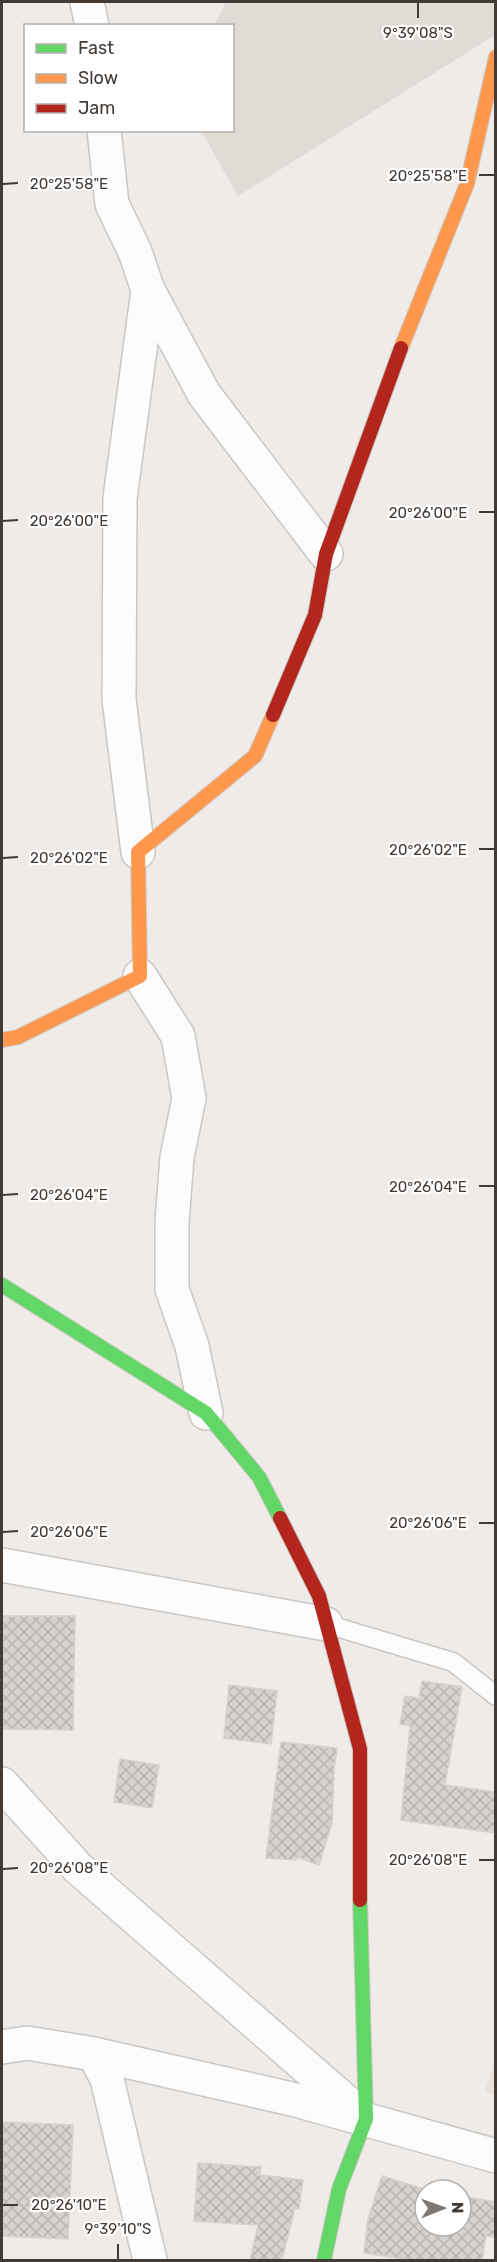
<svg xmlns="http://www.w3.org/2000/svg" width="497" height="2262" font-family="Rubik,sans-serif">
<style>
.residential{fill:#e1dbd6}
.commercial{fill:#eddfd9}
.building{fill:url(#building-cross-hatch);stroke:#d6d1ce;stroke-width:1.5}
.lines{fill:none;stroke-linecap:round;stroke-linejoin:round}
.lane-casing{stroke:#cac7c4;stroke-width:21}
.street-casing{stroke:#cac7c4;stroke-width:36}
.fast-casing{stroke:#cec7c1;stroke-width:16}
.slow-casing{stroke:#cec7c1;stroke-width:16}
.jam-casing{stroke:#cec7c1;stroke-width:16}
.lane{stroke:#fcfcfc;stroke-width:18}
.street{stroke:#fcfcfc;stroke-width:33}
.fast{stroke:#63d668;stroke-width:14}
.slow{stroke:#ff974d;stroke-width:14}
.jam{stroke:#b3261e;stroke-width:14}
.ticks{fill:none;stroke:#423a35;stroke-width:2}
.ticks-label{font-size:15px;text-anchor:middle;fill:#423a35;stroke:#fff;stroke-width:4.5;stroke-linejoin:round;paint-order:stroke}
</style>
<defs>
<pattern id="building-cross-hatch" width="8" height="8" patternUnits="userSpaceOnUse" patternTransform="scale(1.5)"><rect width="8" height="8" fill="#d6d2cf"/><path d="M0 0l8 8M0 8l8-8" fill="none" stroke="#b9b5b2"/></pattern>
</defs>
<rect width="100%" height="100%" fill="#eeebe8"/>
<path class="residential" d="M226,2H495V35L238,196L201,131L232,130V26L214,25Z"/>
<path class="commercial" d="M495,2062V2096L485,2091Z"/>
<g class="building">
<path d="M2,1616H75L73,1730L2,1729Z"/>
<path d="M422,1681L462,1687L445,1785L495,1792V1833L401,1820L410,1726L400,1724L405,1696L419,1698Z"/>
<path d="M229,1685L277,1691L271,1744L224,1738Z"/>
<path d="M281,1742L337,1748L334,1769L332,1823L319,1865L297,1857L296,1860L266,1858Z"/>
<path d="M120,1759L159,1765L152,1808L114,1802Z"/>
<path d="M2,2122L73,2125L68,2239L2,2236Z"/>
<path d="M198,2163L261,2167L260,2175L303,2180L299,2209L295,2208L282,2260H250L258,2225L194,2221Z"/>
<path d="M382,2176L427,2190H425V2226H461V2196L495,2202V2237L486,2236L482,2260H411L364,2253L368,2219Z"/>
</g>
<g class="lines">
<g class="lane-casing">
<path id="lane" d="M326,1624L453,1662L496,1696"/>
</g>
<g class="street-casing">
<g id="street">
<path d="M87,2L92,26"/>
<path d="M104,130L112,204L135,252L148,290L204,394L326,554"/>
<path d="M138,852L119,699L120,498L148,290"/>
<path d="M140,976L178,1036L189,1098L177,1157L172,1222V1289L192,1346L206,1413"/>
<path d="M2,1565L326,1624"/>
<path d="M2,1784L78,1868L360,2114"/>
<path d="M2,2047L27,2043L94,2054L296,2100L496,2156"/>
<path d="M94,2054L107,2079L150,2260"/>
</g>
</g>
<g class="fast-casing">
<g id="fast">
<path d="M2,1285L206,1413L259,1477L280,1518"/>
<path d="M324,2260L339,2189L366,2119L360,1900"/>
</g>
</g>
<g class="slow-casing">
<g id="slow">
<path d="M401,348L467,184L496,57"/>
<path d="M2,1040L18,1037L140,976L138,852L255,756L273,715"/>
</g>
</g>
<g class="jam-casing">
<g id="jam">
<path d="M273,715L315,615L326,554L401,348"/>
<path d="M280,1518L319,1596L360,1749V1900"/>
</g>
</g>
<use href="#lane" class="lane"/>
<use href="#street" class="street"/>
<use href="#fast" class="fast"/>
<use href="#slow" class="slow"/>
<use href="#jam" class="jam"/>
</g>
<path class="ticks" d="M418,3V18M479,175H494M3,184L18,183M479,512H494M3,521L18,520M479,849H494M3,858L18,857M479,1186H494M3,1195L18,1194M479,1523H494M3,1532L18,1531M479,1860H494M3,1869L18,1868M3,2205H18M118,2244V2259"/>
<g class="ticks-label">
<text x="418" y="38">9°39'08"S</text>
<text x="428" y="181">20°25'58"E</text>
<text x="69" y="189">20°25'58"E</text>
<text x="428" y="518">20°26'00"E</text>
<text x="69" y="526">20°26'00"E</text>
<text x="428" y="855">20°26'02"E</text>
<text x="69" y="863">20°26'02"E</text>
<text x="428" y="1192">20°26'04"E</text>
<text x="69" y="1200">20°26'04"E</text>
<text x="428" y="1528">20°26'06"E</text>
<text x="69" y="1537">20°26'06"E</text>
<text x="428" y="1865">20°26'08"E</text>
<text x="69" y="1873">20°26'08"E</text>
<text x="69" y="2210">20°26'10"E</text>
<text x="118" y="2234">9°39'10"S</text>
</g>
<rect width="497" height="2262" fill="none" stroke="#423a35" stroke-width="6"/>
<rect x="24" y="24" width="210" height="108" fill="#ffffff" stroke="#b3b0ae" stroke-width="1.5"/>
<rect x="36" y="44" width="30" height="9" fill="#63d668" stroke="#b3b0ae" stroke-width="1.5"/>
<text x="78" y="54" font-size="18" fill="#423a35">Fast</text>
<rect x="36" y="74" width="30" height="9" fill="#ff974d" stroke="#b3b0ae" stroke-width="1.5"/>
<text x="78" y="84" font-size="18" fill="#423a35">Slow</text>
<rect x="36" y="104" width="30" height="9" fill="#b3261e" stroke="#b3b0ae" stroke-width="1.5"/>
<text x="78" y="114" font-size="18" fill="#423a35">Jam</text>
<g transform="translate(443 2208) rotate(89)"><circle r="28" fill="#ffffff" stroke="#b3b0ae" stroke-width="1.5"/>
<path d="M0-4.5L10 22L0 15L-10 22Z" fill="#7e7874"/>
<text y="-9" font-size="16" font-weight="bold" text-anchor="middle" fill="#423a35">N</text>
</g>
</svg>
